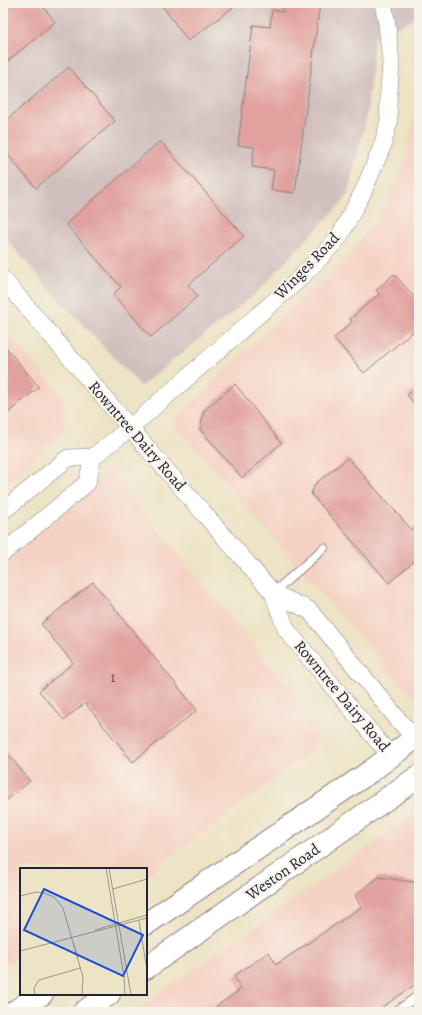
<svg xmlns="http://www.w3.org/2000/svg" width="422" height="1015" font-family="Alegreya,serif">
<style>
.built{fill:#f5d2c3}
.industrial{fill:#d1bfbd}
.building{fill:#e1a19e}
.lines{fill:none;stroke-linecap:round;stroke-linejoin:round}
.lane-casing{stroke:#888280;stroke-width:10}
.street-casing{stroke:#888280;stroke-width:18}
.secondary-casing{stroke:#888280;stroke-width:24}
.lane{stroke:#fff;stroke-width:8}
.street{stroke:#fff;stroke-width:17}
.secondary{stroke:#fff;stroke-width:22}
.labels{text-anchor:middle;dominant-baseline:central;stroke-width:4;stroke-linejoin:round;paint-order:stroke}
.number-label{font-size:14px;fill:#524254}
.street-label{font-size:16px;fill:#22223b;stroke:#f7f3e8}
.inset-road{fill:none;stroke:#9c968e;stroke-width:1}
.view{fill:#1d4ed8;fill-opacity:0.15;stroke:#1d4ed8;stroke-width:2}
.inset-edge{fill:none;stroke:#22223b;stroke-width:2}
</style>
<rect width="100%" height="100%" fill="#f7f3e8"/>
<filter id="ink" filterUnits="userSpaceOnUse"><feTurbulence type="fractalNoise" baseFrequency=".025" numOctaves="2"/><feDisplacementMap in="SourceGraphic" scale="8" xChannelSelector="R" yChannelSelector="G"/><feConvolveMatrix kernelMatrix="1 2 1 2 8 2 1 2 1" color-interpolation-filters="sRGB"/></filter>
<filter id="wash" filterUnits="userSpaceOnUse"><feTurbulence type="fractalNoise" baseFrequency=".012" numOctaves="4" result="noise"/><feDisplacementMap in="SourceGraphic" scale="16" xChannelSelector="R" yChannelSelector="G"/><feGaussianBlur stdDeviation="0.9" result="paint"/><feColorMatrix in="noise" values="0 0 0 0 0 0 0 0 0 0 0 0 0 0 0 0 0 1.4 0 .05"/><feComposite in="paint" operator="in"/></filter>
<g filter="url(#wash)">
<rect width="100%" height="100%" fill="#ede3c5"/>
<g class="built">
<path d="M419,16V693L412,697L173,423L240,355L343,263L386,206L408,152L414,105L413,20Z"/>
<path d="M3,328L65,401L64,430L3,487Z"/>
<path d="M109,470L319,726L313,750L146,876V869H21V957L3,964V557Z"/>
<path d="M419,811V1012H133L404,822Z"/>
</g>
<path class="industrial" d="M3,3H419V16L413,20L374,37L367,115L347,197L252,297L141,386L59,300L3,235Z"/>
<g id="blocks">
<g class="building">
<path d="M3,3H40L55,22L3,65Z"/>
<path d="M160,3H239L188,41Z"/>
<path d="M284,3H320L295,193L271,190L274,170L252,167L254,147L238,145L253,25L270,27L272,10L283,12Z"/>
<path d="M69,67L115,121L36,188L3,149V123Z"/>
<path d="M160,141L244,236L188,285L198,296L151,337L113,294L121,287L66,224Z"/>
<path d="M394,274L419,302V339L412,332L364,373L334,338L352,322L350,319L379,294L376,290Z"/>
<path d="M3,344L39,387L3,417Z"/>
<path d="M235,384L281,443L242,478L200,429L204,411Z"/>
<path d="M419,385V409L407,395Z"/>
<path d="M348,458L412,530L419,523V557L389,583L311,494L315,484Z"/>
<path d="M93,582L197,710L133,762L85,703L64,720L39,691L73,663L41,624Z"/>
<path d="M3,748L30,781L3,803Z"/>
<path d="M379,877L419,883V982L375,1012H208L241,989L234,976L269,952L276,965L361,907L355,895Z"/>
</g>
</g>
</g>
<g filter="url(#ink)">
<use href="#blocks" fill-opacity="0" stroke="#888280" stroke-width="1"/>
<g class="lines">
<g class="lane-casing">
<g id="lane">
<path d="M273,593L324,548"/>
<path d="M395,1012L419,995"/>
</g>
</g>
<g class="street-casing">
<g id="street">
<path d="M3,279L148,449L273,593L286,629L377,740L392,756"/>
<path d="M3,511L68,458L93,457L130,428L297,281L320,258L339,237L363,192L382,147L389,121L388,103L391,63L387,24L383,3"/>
<path d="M3,553L87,483L93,457"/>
<path d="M273,593L309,610L401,723L419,742"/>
</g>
</g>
<g class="secondary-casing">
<g id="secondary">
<path d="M146,924L371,771L419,735"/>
<path d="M146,968L419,776"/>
<path d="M14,1012L42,994"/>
<path d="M84,1012L109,994"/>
</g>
</g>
<use href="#lane" class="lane"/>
<use href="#street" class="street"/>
<use href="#secondary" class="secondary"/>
</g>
</g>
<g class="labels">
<g class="number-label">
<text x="113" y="677">1</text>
</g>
<g class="street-label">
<text transform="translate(307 266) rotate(-46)">Winges Road</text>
<text transform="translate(137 436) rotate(49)">Rowntree Dairy Road</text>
<text transform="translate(342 696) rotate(50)">Rowntree Dairy Road</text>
<text transform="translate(283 872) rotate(-35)">Weston Road</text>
</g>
</g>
<g transform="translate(20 868)">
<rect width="127" height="127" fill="#ede3c5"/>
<path class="inset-road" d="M86,0L104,109M89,0L111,127M93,21L127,11M0,28L16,24L24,25L34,29L43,40L63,109L62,127M119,53L127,102M75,62L127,47M53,74L58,90M0,83L127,50M104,108L105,127M15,127L14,120L19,112L60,100"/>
<path class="view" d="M24,21L123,67L103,108L4,62Z"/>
<rect width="127" height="127" class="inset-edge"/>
</g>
<rect width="422" height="1015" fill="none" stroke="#f7f3e8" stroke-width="16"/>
</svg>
